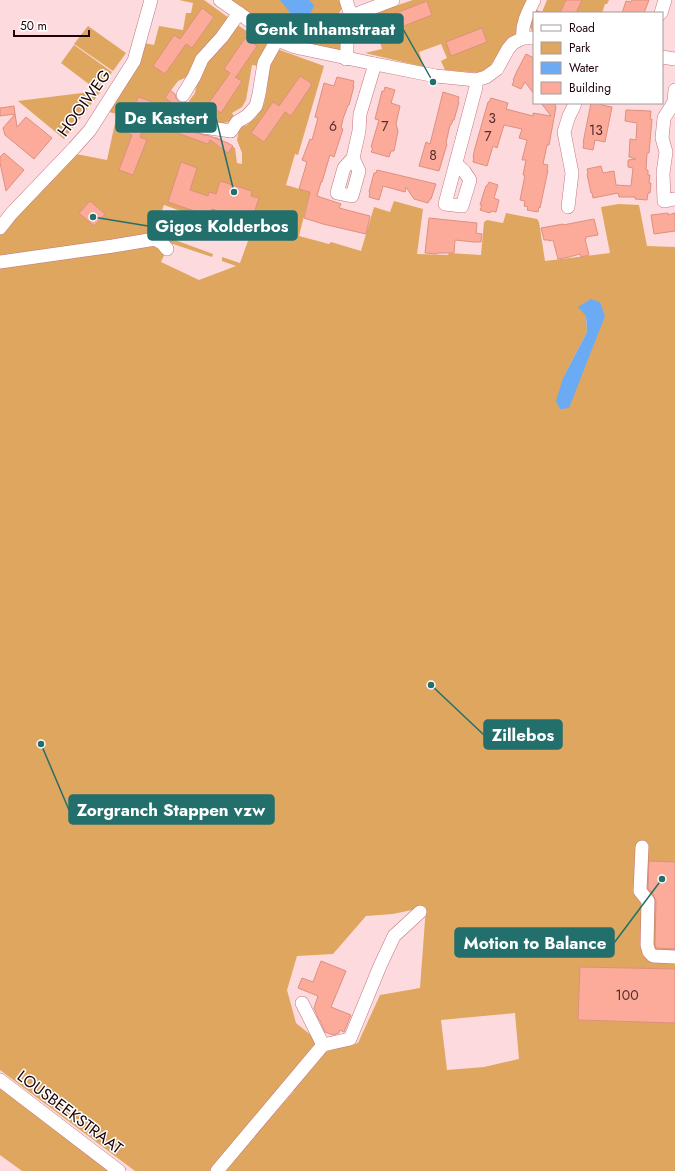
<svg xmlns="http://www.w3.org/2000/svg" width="675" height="1171" font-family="Jost,sans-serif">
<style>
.green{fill:#dea65e;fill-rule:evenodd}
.water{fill:#6aabf4}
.building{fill:#fcab9a;stroke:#dd907f}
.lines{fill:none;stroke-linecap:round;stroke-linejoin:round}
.minor-casing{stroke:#c3757e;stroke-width:14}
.minor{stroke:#fff;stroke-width:13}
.labels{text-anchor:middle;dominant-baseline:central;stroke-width:3;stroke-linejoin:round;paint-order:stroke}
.number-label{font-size:14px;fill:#562d2c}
.street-label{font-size:16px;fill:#1e0308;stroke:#fff}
.leader{fill:none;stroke:#236f6c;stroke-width:1.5}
.callout-dot{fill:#236f6c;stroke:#fff;stroke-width:1.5}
.callout{fill:#236f6c;stroke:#236f6c;stroke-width:1.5}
.callout-label{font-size:17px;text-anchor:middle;font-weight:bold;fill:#fff}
</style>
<rect width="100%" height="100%" fill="#fddadd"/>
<g class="green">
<path d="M179,0H204L229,18L190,73L187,77L178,81L166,97L179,105L171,115L167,129L205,140L216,137L235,148L237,163L242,164V153L237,140L239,129L241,127L247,125L256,117L264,104L267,89L268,72L274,54L277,49L324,66L298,155L295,154L286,185L310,192L299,236L329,244L331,242L361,251L374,207L390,212L394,201L423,209L417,254L448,255L449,253L481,255L484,222L487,220L503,223L506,213L537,219L539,222L545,261L610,253L601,207L619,204L639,205L647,246L675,247V1171H224L294,1091L287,1081L210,1171H135L0,1070V267H11L155,243L166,251L161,262L199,280L236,266L222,261V257L240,263L249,238L233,232L236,223L214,215L212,222L164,205L158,221L156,232L140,238L0,258V233L76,154L107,160L117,114L109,112L144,43L154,45L159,26L183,30L186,13H191L193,3ZM586,316H605L563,378L587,332ZM426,907L420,988L380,995L358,1043L325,1052L312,1036L296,1023L287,990L297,956L333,954L366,916L393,914ZM515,1013L519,1059L484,1067L447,1070L441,1020Z"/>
<path d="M229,0H341L343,7L339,13L335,23L341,27L342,48L340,51L311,45L277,33Z"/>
<path d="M413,0H528L517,28L516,36L498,55L490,66L480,73L445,70L441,61L447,58L441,44L419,52L424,67L365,53L382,49L375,24L380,22L377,12Z"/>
<path d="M547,0H609L607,4H605L602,13H534V32L532,31L530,27L534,9L542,12Z"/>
<path d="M236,24L268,45L259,66L252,65L246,100L242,107L232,113L235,118C221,130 197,119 183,109L195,93L199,72Z"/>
<path d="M88,26L126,53L113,71L74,44Z"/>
<path d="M74,45L112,72L100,90H102L64,139L18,101L98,91L61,63Z"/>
<path d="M173,235H176L175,240L213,254L212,257L170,243L169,239L170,236Z"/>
<path d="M0,1087L112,1171H22L0,1155Z"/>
</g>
<g class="water">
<path d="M280,0H309L314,5C310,19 305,16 292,15Z"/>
<path d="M591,299L600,302L605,316L569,408L560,409L556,401L563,378L587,332L586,316L578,307Z"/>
</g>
<g class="building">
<path d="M566,0H582L576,13H560Z"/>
<path d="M632,0H649L644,13H622L626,1L631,2Z"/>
<path d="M427,1L432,15L396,29L391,15Z"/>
<path d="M202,8L214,17L192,48L186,44L165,74L153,66L174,35L180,39Z"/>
<path d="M482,28L487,42L451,56L446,42Z"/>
<path d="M245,38L257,46L236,77H235L242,81L221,113L208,104L230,73L224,69Z"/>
<path d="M526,54L534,58V94L525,82L521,89L512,85L514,81L513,80L517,71Z"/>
<path d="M300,76L311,83V86L291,116L285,112L264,142L251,133L273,102L279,106Z"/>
<path d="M337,77L354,81L353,86H354L349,105H348L343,119L341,128L343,129L334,157L330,155L322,182H321L317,196L341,204L339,208L370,216L366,234L323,224L304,218L310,192L299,189L307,162L302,160L310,139L312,140L318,118L315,117L324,83L334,86Z"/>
<path d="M385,87L395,90L391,103L400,106L396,124L398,131L394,151H391L389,157L371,152L373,148L371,147L379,120L375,119L382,91H384Z"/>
<path d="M170,90L175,94L176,98L179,102L182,103L187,102L188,103L183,110L165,98Z"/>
<path d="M443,92L459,97L458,101L459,102L454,120H453L451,125H450L446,143L447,144L439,171L419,166L426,142L430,144Z"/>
<path d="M138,97L153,102L140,137L147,140L133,175L119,170L132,135L125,132Z"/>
<path d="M491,98L508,103L506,109L533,116V113L551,116L541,103H556L555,107H556L549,145H547L543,164L548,165L547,170H548L540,208L539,207L538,212L527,210L528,207L524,206L525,201L520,200L525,175H523L526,160H522L527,140L519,138L522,129L504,125L497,148L493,146L487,166L473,162L474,157H473L475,148L488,102H489Z"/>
<path d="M591,103H603L602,105L612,107L605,142L595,140L593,150L583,148L584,143H583Z"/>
<path d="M14,106L15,114L0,116V108Z"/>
<path d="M626,110L651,111L650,119H652L649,153H647L646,170H648V175H650L649,183H651L650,193H648L647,200L635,199V197H619L618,193L593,198L592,193H591L587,174L588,173L587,169L601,166L603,173L614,171L616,185L631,186L633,168L628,167V160L636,159L629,157L630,139L636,140L637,123L625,121Z"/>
<path d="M15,114L17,127L26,117L52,138L34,159L5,135L3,128Z"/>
<path d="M168,122L200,134L210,136L228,143L233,146L228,153L210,140L208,144L166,129Z"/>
<path d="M4,153L24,170L6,191L0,163V157Z"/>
<path d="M181,162L197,168L190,190L208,196L209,192L216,194L220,181L252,191L251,196L259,198L251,222L212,209L209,216L168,202Z"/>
<path d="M377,170L436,184L431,199H430L428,203L414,199L406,187L405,192L383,186L379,200L369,197L370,193L369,192L374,173H376Z"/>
<path d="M489,182L498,185L494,198L499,200L496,212L491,211L490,213L480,210L482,205H480L483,195L486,186H487Z"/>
<path d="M90,201L105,214L94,226L79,213Z"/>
<path d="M668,213V215L675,213V231L654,234L651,215Z"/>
<path d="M429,218L477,223L476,233L482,234L481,242H474L455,240L454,253H437V254L425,253Z"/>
<path d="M594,219L598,235L586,237V239H585L589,255L581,257L580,254L569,257L558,259L553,240L549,241V240H544L541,228L563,224V225Z"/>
<path d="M649,861L675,862V949L656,948L655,944L656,901L652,892L648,888Z"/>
<path d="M321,961L346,971L331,1007L351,1015L344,1032L340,1030L339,1033L333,1035L325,1032L320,1021V1020H319L314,1008L318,996L298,988L302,978L313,982Z"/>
<path d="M580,967L675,969V1023L578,1020Z"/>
</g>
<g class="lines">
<g class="minor-casing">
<g id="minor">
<path d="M220,0L277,40L295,47L375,64L436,76L476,80L486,77L497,69L508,49L513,43L523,38H534"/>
<path d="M346,0L351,16"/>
<path d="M661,13L665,0"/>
<path d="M523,38C521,25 528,12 534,0"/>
<path d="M662,57L675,59"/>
<path d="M346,59C349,43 344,31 351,16L393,0"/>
<path d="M675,90L674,102L664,118L662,138L666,152L663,173L664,201L675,199"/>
<path d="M183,95L194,77L202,59L222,37L239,13"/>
<path d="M174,116L203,127L231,131L237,122L247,116L256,106L259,94L264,63L277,40"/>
<path d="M353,158L359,171L352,196L337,193L344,168L353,158L359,131L360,114L375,64"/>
<path d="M456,164L464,171L470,180L462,206L445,204L476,87V80"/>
<path d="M568,207L572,173L564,132L569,116L573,108L575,103"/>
<path d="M0,228L11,214L74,148L90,130L134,61L151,0"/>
<path d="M155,239L162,243L167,249"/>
<path d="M0,262L113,246L155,239L164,229"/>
<path d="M642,847L640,891L648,901L647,945L649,952L653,956L675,957"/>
<path d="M302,1003L323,1045"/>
<path d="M0,1080L119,1171"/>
<path d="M217,1171L323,1045L350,1039L380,966L394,936L420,912"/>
</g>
</g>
<use href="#minor" class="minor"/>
</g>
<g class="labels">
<g class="number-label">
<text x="492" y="118">3</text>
<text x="333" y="126">6</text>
<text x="385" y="126">7</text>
<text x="596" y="130">13</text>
<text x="488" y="136">7</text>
<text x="433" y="155">8</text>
<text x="627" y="995">100</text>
</g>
<g class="street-label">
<text transform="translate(84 103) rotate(-54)">HOOIWEG</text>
<text transform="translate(70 1112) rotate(37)">LOUSBEEKSTRAAT</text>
</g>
</g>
<path class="leader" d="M433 82L403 29M234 192L216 118M93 217L148 226M431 685L484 735M41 744L69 810M662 879L614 943"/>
<g class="callout-dot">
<circle cx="433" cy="82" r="4"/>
<circle cx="234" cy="192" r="4"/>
<circle cx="93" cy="217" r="4"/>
<circle cx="431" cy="685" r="4"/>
<circle cx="41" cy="744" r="4"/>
<circle cx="662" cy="879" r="4"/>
</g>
<g class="callout">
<rect x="247" y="14" width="156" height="29" rx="4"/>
<rect x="116" y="103" width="100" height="29" rx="4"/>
<rect x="148" y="211" width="149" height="29" rx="4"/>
<rect x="484" y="720" width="78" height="29" rx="4"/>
<rect x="69" y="795" width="205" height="29" rx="4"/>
<rect x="455" y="928" width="159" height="29" rx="4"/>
</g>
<g class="callout-label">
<text x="325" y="35">Genk Inhamstraat</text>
<text x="166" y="124">De Kastert</text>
<text x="222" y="232">Gigos Kolderbos</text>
<text x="523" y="741">Zillebos</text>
<text x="171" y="816">Zorgranch Stappen vzw</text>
<text x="535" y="949">Motion to Balance</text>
</g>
<rect x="533" y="12" width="130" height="92" fill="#ffffff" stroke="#a59a9c"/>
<rect x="541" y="25" width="20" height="6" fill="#ffffff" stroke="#a59a9c"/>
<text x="569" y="32" font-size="12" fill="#1e0308">Road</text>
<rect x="541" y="42" width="20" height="12" fill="#dea65e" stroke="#a59a9c"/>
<text x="569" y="52" font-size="12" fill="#1e0308">Park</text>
<rect x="541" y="62" width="20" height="12" fill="#6aabf4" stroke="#a59a9c"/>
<text x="569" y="72" font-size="12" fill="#1e0308">Water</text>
<rect x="541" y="82" width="20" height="12" fill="#fcab9a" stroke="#a59a9c"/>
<text x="569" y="92" font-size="12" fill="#1e0308">Building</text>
<path d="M14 30v6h75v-6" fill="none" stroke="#1e0308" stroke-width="2"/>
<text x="20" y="30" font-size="12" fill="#1e0308" stroke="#ffffff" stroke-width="3" paint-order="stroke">50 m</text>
</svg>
